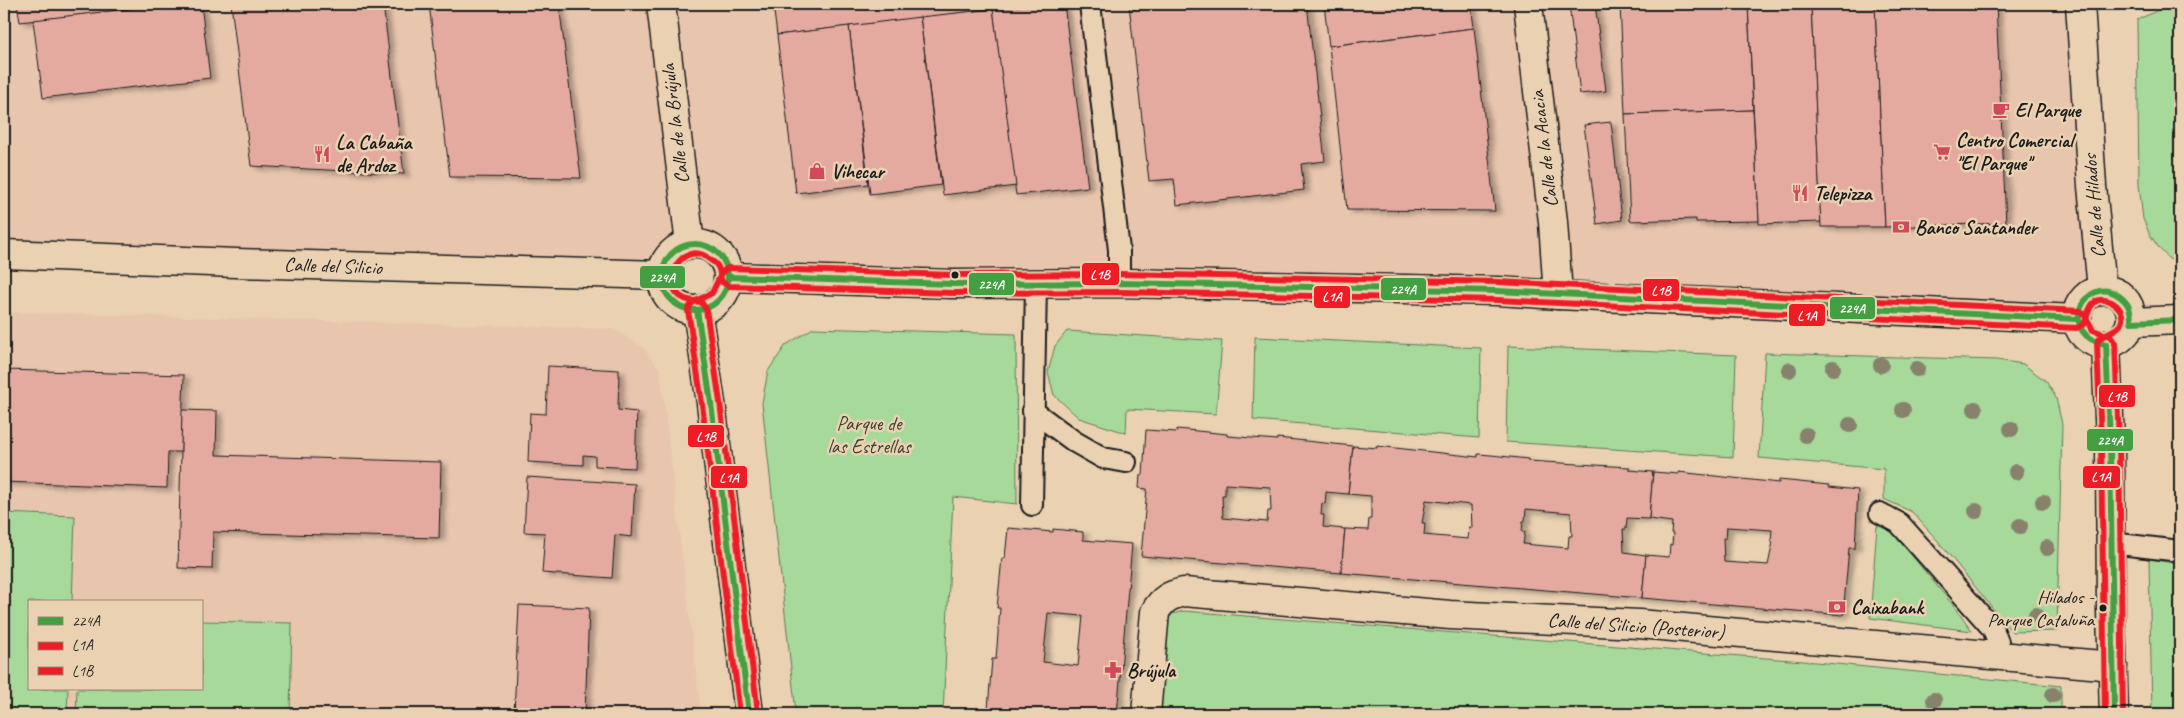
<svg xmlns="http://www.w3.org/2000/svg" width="2184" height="718" font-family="Caveat,sans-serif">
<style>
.built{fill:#e8c5ad;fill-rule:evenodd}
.green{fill:#a6d99a;stroke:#617a5b}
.building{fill:#e4aaa0;stroke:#1c1c1c;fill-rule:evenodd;filter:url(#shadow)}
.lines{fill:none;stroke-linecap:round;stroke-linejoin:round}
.service-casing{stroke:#1c1c1c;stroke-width:24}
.minor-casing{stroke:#1c1c1c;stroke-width:31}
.service{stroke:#ead1b2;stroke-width:20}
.minor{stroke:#ead1b2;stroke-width:28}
.bus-1-casing{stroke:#ead1b2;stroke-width:10}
.bus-2-casing{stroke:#ead1b2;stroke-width:10}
.bus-3-casing{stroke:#ead1b2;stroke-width:10}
.bus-1{stroke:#43a041;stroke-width:6}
.bus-2{stroke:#ee1c25;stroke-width:6}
.bus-3{stroke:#ee1c25;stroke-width:6}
.tree{fill:#88826d}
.bus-dot{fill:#1c1c1c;stroke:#ead1b2;stroke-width:2}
.labels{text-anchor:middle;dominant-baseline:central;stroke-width:5;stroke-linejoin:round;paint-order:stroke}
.bus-label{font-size:19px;fill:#1c1c1c;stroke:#ead1b2;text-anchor:end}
.poi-label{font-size:20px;font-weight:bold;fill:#1c1c1c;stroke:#ead1b2;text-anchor:start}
.street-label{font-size:20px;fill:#1c1c1c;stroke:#ead1b2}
.park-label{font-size:20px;fill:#384235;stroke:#ead1b2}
.line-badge{stroke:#ead1b2;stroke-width:2}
.badge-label{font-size:14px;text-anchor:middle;font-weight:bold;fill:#fff}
</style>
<defs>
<filter id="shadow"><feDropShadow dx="5.5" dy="3" stdDeviation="2.5" flood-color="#0004"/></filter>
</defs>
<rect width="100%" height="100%" fill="#ead1b2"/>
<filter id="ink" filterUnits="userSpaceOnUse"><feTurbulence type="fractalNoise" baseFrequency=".02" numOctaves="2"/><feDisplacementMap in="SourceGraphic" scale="10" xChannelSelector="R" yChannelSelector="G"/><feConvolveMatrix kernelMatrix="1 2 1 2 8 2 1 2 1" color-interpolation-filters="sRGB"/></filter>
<g filter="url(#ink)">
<g class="built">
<path d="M4,4H2080L2102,289L2089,294L2080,304L2077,319L729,277L724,260L706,245L690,244L678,248L666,261L662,275L4,254Z"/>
<path d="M4,312L613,329L641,346L660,369L701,714H4ZM29,602H201V689H29Z"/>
</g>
<g class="green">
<path d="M2171,4H2180V263L2169,259L2159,248L2150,235L2143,219L2139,185L2137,20Z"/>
<path d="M813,328L1016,334L1017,504L953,497L943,714H796L762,403L768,371L786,345Z"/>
<path d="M1067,331L1222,341L1216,414L1127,409L1126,433L1079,418L1054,395L1048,372L1055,346Z"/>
<path d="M1255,337L1481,348L1479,438L1253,420Z"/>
<path d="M1508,346L1736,355L1733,457L1506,442Z"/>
<path d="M1765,353L1997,360L2023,364L2046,381L2056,398L2062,424L2057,631L2012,632L1938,541L1912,512L1884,499V469L1759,458Z"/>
<path d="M4,513L75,516L72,602H29V689H68L67,714H4Z"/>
<path d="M1877,526H1886L1892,532L1958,611L1972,631L1870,618Z"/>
<path d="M2149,559L2180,564V714H2152Z"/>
<path d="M1184,611L1815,662L2061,686V714H1159L1163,627L1172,614Z"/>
<path d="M201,621L292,623L290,714H76L77,689H201Z"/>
</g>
<g class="building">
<path d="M17,4H171L20,22Z"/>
<path d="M171,4H201L210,78L43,98L33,20Z"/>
<path d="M231,4H383L404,174L251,166Z"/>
<path d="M429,4H559L581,178L450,177Z"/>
<path d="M773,4H1033L777,35Z"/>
<path d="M1033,4H1064L1088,187L1016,195L993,9Z"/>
<path d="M1129,4H1307L1325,161L1301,164L1304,190L1177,205L1174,179L1149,181Z"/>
<path d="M1324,4H1471L1474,28L1329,46Z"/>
<path d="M1569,4H1595L1606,91L1580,94Z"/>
<path d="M1620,4H1748L1753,110L1625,114Z"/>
<path d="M1748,4H1811L1821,222L1759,224Z"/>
<path d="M1811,4H1875L1885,227H1821Z"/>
<path d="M1875,4H1996L2006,223L1885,227Z"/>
<path d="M993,9L1016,186L943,195L920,17Z"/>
<path d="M920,17L941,185L870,194L849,26Z"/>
<path d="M849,26L868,184L796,193L777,35Z"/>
<path d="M1474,28L1495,211L1347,210L1329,46Z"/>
<path d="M1753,110L1759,221L1696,222V219L1630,221L1625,114Z"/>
<path d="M1611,122L1622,220L1597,224L1584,125Z"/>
<path d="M548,366L619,370L618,410L637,412L635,468L595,466V456L583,455V465L528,462L530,413L546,414Z"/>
<path d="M4,370L184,375L181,452H168L167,488L4,482Z"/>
<path d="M182,410L217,411L216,455L441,462L439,538L213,532L212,569L178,568Z"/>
<path d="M1177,429L1227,434V436L1277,440V438L1353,446L1348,494L1326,492L1325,504L1322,503L1321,515H1324L1323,527L1345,529L1341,573L1141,556L1147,489L1139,488L1140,475H1143L1146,430L1176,432ZM1225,484L1270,487L1271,511H1268L1267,522L1223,518L1222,495H1225Z"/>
<path d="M1353,446L1377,448V446L1478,457V454L1491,455L1528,459V461L1629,467V470L1653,472L1649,519L1627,518L1626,529H1623L1624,552L1646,555L1642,598L1341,573L1345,529L1368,530L1369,519H1371V496L1348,494ZM1426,500L1471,505L1472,528L1469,527L1468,539L1424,535L1425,523H1422ZM1526,509L1571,513L1572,536H1569L1568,548L1523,544L1525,532H1522L1523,521H1525Z"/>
<path d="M1653,472L1679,474L1678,472L1779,483V480L1829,485V487L1858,490L1855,548H1849L1843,615L1642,598L1646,555L1669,557L1670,544L1672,545L1673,533H1671L1672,522L1649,519ZM1727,527L1772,530L1771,542H1773L1768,565L1724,562L1723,538H1726Z"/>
<path d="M527,477L635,484L632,537L615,535L612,578L542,573L545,533L524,532Z"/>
<path d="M1008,528L1053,532V529L1083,532V540L1132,544L1117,714H990L991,709H988L992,659H996L1000,608H997L1002,558H1005ZM1048,613L1083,616L1078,666L1043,662Z"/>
<path d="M519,605L589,608L585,714H514Z"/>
</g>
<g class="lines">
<g class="service-casing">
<g id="service">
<path d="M1090,4L1119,250V283"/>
<path d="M1033,411L1075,442L1103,458L1126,462"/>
<path d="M1032,505L1036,284"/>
<path d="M1880,513L1899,523L1993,629L1998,642L2000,656"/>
<path d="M2111,543L2180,551"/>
</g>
</g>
<g class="minor-casing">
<g id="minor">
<path d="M661,4L690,244"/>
<path d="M1528,4L1553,222L1558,295"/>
<path d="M2080,4L2092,186L2102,289"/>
<circle cx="695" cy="277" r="33"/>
<path d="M4,254L236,263L662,275"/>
<path d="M729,277L953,284L1119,283L1498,291L1558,295L2077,319"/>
<circle cx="2104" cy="317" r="27"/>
<path d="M697,310L711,403L749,714"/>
<path d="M2131,322L2180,320"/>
<path d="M2106,344L2110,443L2111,611L2114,714"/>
<path d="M1146,714L1155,612C1162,599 1170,595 1184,592L1450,615L1639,624L2113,666"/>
</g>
</g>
<use href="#service" class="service"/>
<use href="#minor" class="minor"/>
<g class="bus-1-casing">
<g id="bus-1">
<circle cx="695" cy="277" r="33"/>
<path d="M729,277L953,284L1119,283L1498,291L2077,319"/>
<path d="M697,310L711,403L749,714"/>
<path d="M2114,714L2110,443L2106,344C2055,336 2085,272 2119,296C2129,303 2131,310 2131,322L2180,320"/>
</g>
</g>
<g class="bus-2-casing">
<path id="bus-2" d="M758,713L720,402L706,309L701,302C696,301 690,301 685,299C655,286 683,237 709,259C712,261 716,263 718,267C720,271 720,277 722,282L729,286L953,293L1119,292L1498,300L2077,328L2084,324C2087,318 2088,310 2092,305C2101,292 2125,305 2122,320C2120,333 2101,331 2097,343L2101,443L2105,714"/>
</g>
<g class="bus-3-casing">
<path id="bus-3" d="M740,714L702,404L688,310L692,303L712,293L722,272L728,268L953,275L1119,274L1498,282L2080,311L2084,314L2093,330L2110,336L2115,343L2119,443L2123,714"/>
</g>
<use href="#bus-1" class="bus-1"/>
<use href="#bus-2" class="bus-2"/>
<use href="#bus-3" class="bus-3"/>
</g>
<g class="tree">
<circle cx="1881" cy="365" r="8"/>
<circle cx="1833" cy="368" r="8"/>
<circle cx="1917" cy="369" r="8"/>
<circle cx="1789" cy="370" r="8"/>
<circle cx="1975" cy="409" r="8"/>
<circle cx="1903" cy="410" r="8"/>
<circle cx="1850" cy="425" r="8"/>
<circle cx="2011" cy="429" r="8"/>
<circle cx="1806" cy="435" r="8"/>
<circle cx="2016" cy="472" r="8"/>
<circle cx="2043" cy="502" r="8"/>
<circle cx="1976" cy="511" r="8"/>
<circle cx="2020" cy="526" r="8"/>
<circle cx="2047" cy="548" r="8"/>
<circle cx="2036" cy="615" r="8"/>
<circle cx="2053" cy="695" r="8"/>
<circle cx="1934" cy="700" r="8"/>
</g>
</g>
<defs>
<g id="cafe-bare" transform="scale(1.35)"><path d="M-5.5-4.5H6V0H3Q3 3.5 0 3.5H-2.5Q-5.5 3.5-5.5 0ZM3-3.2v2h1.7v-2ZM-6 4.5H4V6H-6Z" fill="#d1495b" stroke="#ead1b2" stroke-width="2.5" paint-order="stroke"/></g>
<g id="supermarket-bare" transform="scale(1.35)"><path d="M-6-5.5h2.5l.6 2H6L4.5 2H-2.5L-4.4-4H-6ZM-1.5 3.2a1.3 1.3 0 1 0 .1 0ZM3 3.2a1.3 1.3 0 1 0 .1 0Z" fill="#d1495b" stroke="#ead1b2" stroke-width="2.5" paint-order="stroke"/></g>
<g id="restaurant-bare" transform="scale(1.35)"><path d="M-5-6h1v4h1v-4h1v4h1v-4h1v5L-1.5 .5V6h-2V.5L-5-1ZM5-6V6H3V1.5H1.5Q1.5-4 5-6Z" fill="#d1495b" stroke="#ead1b2" stroke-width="2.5" paint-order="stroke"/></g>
<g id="shop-bare" transform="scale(1.35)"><path d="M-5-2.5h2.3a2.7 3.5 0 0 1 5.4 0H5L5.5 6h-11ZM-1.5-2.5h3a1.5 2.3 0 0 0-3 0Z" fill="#d1495b" stroke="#ead1b2" stroke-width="2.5" paint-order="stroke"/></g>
<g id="bank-bare" transform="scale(1.35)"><path d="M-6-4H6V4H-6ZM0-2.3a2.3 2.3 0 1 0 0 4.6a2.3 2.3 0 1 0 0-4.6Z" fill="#d1495b" stroke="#ead1b2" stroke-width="2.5" paint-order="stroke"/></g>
<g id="pharmacy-bare" transform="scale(1.35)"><path d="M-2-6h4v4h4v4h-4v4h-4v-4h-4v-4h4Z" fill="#d1495b" stroke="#ead1b2" stroke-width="2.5" paint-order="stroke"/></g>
</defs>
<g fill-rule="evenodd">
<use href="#cafe-bare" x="2001" y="110"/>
<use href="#supermarket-bare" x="1942" y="152"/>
<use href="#restaurant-bare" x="322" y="154"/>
<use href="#shop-bare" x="817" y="171"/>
<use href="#restaurant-bare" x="1800" y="193"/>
<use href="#bank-bare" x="1901" y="227"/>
<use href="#bank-bare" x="1837" y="607"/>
<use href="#pharmacy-bare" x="1113" y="670"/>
</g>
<g class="bus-dot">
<circle cx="955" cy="275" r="4.5"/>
<circle cx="2103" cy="608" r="4.5"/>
</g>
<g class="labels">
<g class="bus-label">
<text x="2094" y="597">Hilados -<tspan x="2094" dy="23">Parque Cataluña</tspan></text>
</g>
<g class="poi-label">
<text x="2015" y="110">El Parque</text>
<text x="1956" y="140">Centro Comercial<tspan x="1956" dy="23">"El Parque"</tspan></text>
<text x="336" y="142">La Cabaña<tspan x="336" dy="23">de Ardoz</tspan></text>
<text x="831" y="171">Vihecar</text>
<text x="1814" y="193">Telepizza</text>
<text x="1915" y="227">Banco Santander</text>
<text x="1851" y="607">Caixabank</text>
<text x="1127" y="670">Brújula</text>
</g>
<g class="street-label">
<text transform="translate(675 124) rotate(-97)">Calle de la Brújula</text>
<text transform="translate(1544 149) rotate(-97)">Calle de la Acacia</text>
<text transform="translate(2094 206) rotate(-95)">Calle de Hilados</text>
<text transform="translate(333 266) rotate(2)">Calle del Silicio</text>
<text transform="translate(1636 626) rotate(4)">Calle del Silicio (Posterior)</text>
</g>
<g class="park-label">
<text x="869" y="423">Parque de<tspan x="869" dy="23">las Estrellas</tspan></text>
</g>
</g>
<g class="line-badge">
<rect x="1081" y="262" width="39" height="24" rx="5" fill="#ee1c25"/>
<rect x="639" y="265" width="47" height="24" rx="5" fill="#43a041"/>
<rect x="968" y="272" width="47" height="24" rx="5" fill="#43a041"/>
<rect x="1380" y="277" width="47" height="24" rx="5" fill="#43a041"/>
<rect x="1642" y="278" width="38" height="24" rx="5" fill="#ee1c25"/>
<rect x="1313" y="285" width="38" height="24" rx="5" fill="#ee1c25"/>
<rect x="1829" y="296" width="47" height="24" rx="5" fill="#43a041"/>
<rect x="1788" y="303" width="38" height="24" rx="5" fill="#ee1c25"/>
<rect x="2098" y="384" width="38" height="24" rx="5" fill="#ee1c25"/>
<rect x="687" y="424" width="38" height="24" rx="5" fill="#ee1c25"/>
<rect x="2086" y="428" width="48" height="24" rx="5" fill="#43a041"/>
<rect x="2082" y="465" width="39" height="24" rx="5" fill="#ee1c25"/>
<rect x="710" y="465" width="38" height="24" rx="5" fill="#ee1c25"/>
</g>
<g class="badge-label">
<text x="1100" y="279">L1B</text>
<text x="662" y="282">224A</text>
<text x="991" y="289">224A</text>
<text x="1403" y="294">224A</text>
<text x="1661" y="295">L1B</text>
<text x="1332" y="301">L1A</text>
<text x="1852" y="313">224A</text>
<text x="1807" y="320">L1A</text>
<text x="2117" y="401">L1B</text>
<text x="706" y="441">L1B</text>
<text x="2110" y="445">224A</text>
<text x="2101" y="481">L1A</text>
<text x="729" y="482">L1A</text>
</g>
<rect width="2184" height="718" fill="none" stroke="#ead1b2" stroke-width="20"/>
<rect x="10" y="10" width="2164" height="698" fill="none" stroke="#1c1c1c" stroke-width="2" filter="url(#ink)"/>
<rect x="28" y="600" width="175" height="90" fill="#ead1b2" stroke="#988976"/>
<rect x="38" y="617" width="25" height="8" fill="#43a041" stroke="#988976"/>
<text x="72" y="626" font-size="15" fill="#1c1c1c">224A</text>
<rect x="38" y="642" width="25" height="8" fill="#ee1c25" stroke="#988976"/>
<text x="72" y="650" font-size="15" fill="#1c1c1c">L1A</text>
<rect x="38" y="667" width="25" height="8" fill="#ee1c25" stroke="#988976"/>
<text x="72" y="676" font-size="15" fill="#1c1c1c">L1B</text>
</svg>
